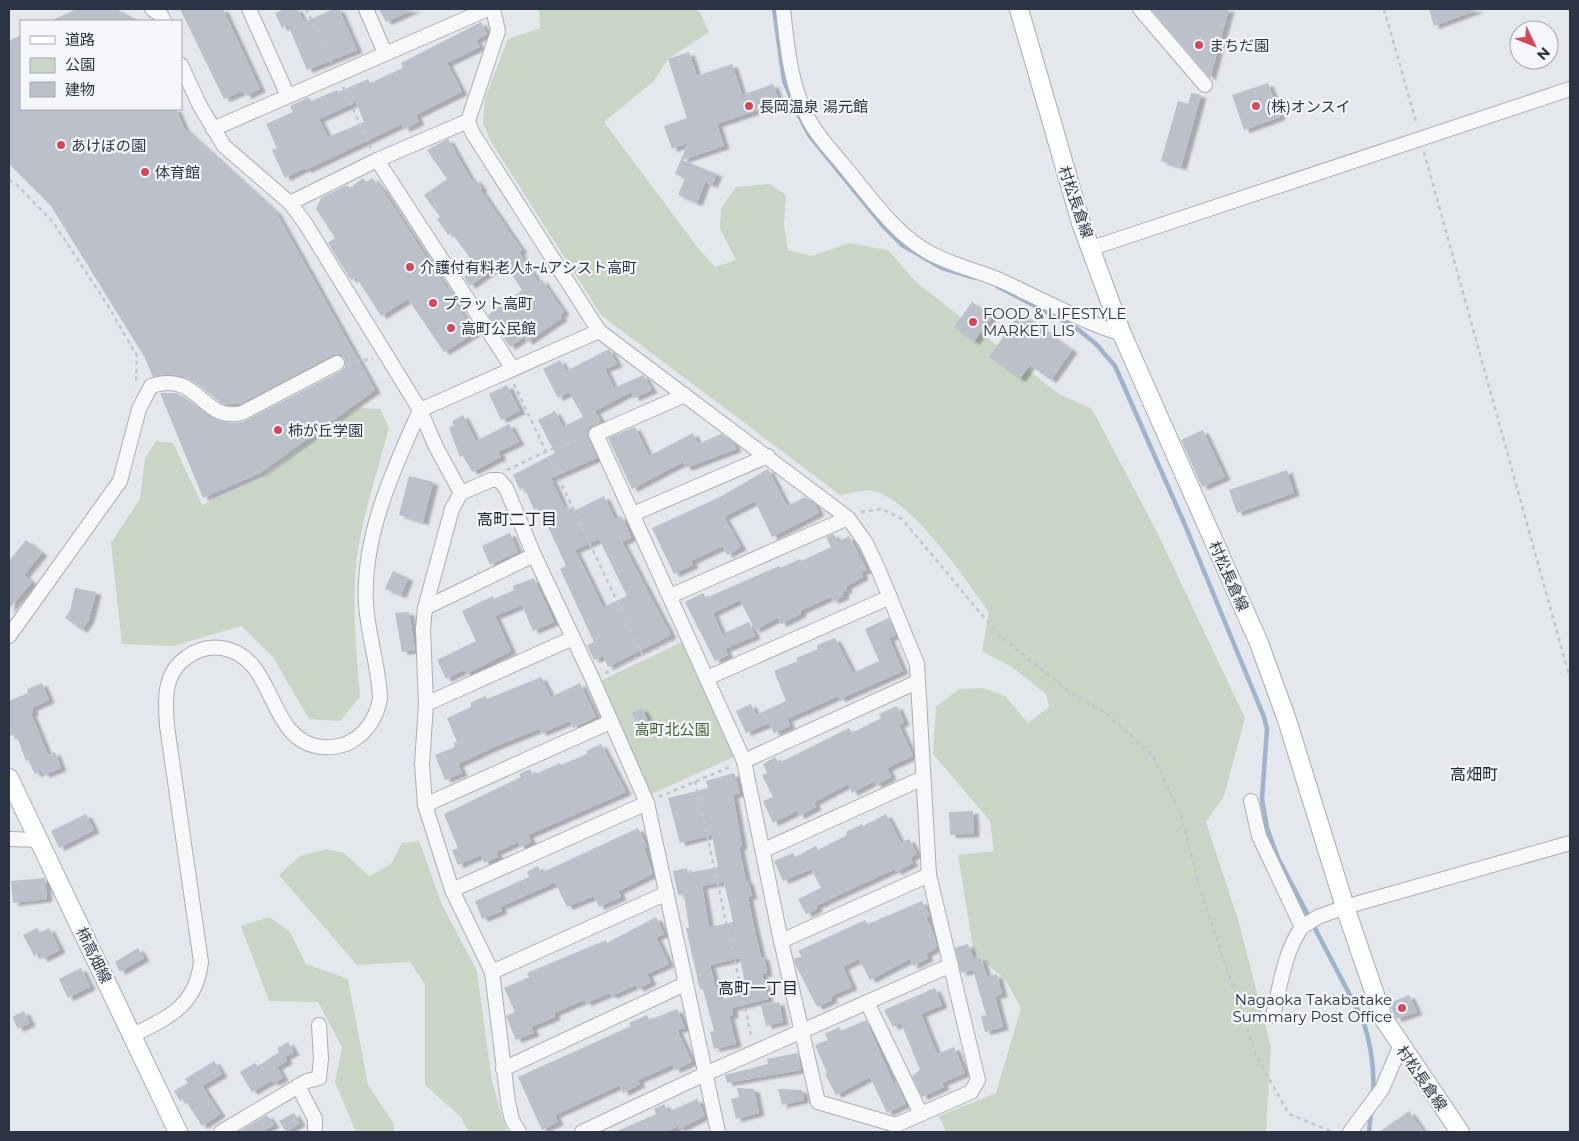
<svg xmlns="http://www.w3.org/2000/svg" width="1579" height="1141" font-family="Montserrat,'Noto Sans JP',sans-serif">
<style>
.green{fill:#c9d6c5}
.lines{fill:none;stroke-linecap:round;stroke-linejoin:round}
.stream{stroke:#9fb4cc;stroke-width:4.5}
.building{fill:#bbc0ca;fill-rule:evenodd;filter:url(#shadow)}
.minor-casing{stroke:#a9aeb7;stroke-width:16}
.major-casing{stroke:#a3abb8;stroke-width:20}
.path{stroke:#c2c5cb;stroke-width:2.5;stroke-dasharray:4 4;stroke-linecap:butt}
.minor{stroke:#f7f8fa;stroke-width:14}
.major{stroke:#fff;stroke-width:18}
.poi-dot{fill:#d1495b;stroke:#f4f6f9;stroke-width:2}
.labels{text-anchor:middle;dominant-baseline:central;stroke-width:4.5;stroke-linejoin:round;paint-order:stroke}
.poi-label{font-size:15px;fill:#2b3445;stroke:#f4f6f9;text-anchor:start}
.street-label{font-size:15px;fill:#2b3445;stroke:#f4f6f9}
.park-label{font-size:15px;fill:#3f6138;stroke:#f4f6f9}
.neighbourhood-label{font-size:16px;fill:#1d2536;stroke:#f4f6f9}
</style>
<defs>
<filter id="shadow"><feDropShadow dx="5.5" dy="3" stdDeviation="1" flood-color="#0004"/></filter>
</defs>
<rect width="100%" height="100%" fill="#e4e7ec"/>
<g class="green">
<path d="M539,9H695L700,13L709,32L668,59L654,81L604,122L698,248L715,267L736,260L720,229L721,208L736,187L770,184L786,195L784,224L788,250L811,256L849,243L888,250L916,282L1059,394L1092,409L1157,532L1245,718L1224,796L1206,822L1239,923L1271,1047L1266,1132H946L939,1116L996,1093L1021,1008L1005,979L974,953L958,855L994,851L990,821L933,754L936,707L959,689L983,688L1005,696L1028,723L1049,707L1046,694L1012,667L982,651L989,612C965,579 913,501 874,491C865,488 850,494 840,495L601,315L493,145L483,124L485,98L508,39L540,28Z"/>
<path d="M359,408L380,409L389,428C376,477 358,527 355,578C353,617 357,658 360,697L340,721L309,719L273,657L241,626L173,646L122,644L111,543L140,499L145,458L156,441L173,443L202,505L262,479L313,440Z"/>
<path d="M684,641L736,756L649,795L600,681Z"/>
<path d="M419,841L442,905L477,971L492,1082L507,1132H469L461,1117L425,1085V984L410,962L357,965L279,875L300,856L326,849L344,853L369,876L391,864L402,843Z"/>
<path d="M269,917L290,932L306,964L348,979L368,1085L394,1124V1132H356L335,1082L342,1047L318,1002L269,1001L241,926Z"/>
</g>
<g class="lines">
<g class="stream">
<path d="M774,9L784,81L796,110L809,135L884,227L902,245L942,268L976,278"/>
<path d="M997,286L1075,327L1096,344L1115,366L1185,525L1264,717L1267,729L1262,799L1267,828L1278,858L1363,1020C1371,1045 1375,1068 1373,1094"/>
<path d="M1369,1132L1371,1112"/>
</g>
</g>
<g class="building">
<path d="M77,9H116L139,21H50Z"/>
<path d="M180,9H223L260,89L246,96L243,91L224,99Z"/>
<path d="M285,9H297L304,22L334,9H339L357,50L307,70L288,25L282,28L275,13Z"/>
<path d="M379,9H415L386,22Z"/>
<path d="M1151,9H1229L1210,78Z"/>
<path d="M1429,9H1477V10L1434,26Z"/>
<path d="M481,22L487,34L476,40L480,47L447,63L462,92L416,115L419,122L404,129L402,124L306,170L305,168L285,178L272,150L277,148L266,124L293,112L290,106L309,97L311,101L337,90L338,92L368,79L370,83L403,68L401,63ZM356,102L364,122L328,137L319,119Z"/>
<path d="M21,35V109H176L184,128L276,212L375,390L260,473L203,498L160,393H177L215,419L229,423L243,422L341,371L345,367V359L341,355H333L240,404L221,403L196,383L182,376L168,374L153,377L145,358L51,206L9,164V41Z"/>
<path d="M689,52L697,76L732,64L742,95L773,84L780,103L717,124L724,146L682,160L717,174L712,185L705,182L697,203L678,195L685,178L675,174L688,143L672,149L664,126L687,118L668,59Z"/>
<path d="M1268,83L1280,117L1244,130L1232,95Z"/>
<path d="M1191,93L1201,95L1181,167L1161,161L1178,101L1188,104Z"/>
<path d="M448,139L472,181L475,179L482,188L480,189L522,250L519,252L538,282L542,280L564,312L560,315L562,318L527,342L524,337L510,347L488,315L522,290L503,262L470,286L464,277L474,270L470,264L473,262L451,232L448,235L437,219L440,217L424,195L447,179L427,150Z"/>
<path d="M363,178L366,182L372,178L382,189L447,289L450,287L455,296L452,298L475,333L444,352L408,299L381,316L356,277L351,280L328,243L335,238L316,209L321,198L347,185L350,188Z"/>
<path d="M972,302L992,316L974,342L954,327Z"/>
<path d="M1020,313L1072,350L1051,380L1030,365L1020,379L989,357Z"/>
<path d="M609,349L617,364L605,369L614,388L643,375L652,390L634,398L631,392L595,411L601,422L589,428L587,434L597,458L551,478L564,507L567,506L570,513L604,496L615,519L622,516L631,538L622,542L671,635L608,667L603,656L594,660L587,645L594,642L560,569L566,566L539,507L534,510L524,487L520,490L513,475L555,453L538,420L555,411L563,427L583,417L569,392L558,398L543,369L560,360L566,371ZM599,539L627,596L603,607L575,550Z"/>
<path d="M507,385L520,411L501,420L489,394Z"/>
<path d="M463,415L476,441L509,424L519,442L498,452L501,457L472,472L463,456L460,457L449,428L454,425L452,421Z"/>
<path d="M635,427L649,456L693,433L698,444L721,434L733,442L736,449L686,468L683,462L632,489L608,438Z"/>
<path d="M1203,430L1225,477L1202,487L1181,440Z"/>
<path d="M768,469L787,506L805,497L814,503L819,513L772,537L755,501L724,517L741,547L727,555L723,546L691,561L693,565L674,574L652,528L720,497Z"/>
<path d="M1287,470L1294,493L1237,513L1229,490Z"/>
<path d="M409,476L433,482L423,522L399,515Z"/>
<path d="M510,533L518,552L490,565L482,546Z"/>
<path d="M833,534L839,541L849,536L867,570L861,572L863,577L846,586L847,590L843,592L844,596L833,601L832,597L828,598L800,611L801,614L781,624L778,618L755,630L740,600L713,613L722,634L749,622L755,636L725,649L728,655L715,661L685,602L703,593L706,598L779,566L780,568L800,559L801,561L831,547L826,537Z"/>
<path d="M26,540L42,553L24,575L32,582L9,609V561Z"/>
<path d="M393,571L408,578L401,595L385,589Z"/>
<path d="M534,578L554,622L533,631L522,605L495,616L511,651L466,674L464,670L446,679L437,660L476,641L462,611L493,596L494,599L514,590L513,586Z"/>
<path d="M75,588L96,592L89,619L82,630L65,618L70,611Z"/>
<path d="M409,612L415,650L402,652L395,613Z"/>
<path d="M889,618L896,635L889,638L903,671L840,699L838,696L787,719L790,726L774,733L769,723L746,733L736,711L751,704L756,715L786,701L774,671L798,661L796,658L818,649L817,645L835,638L853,673L879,661L865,629Z"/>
<path d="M541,677L551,697L580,683L596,717L573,728L570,721L541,733L539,729L494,747L458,764L462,773L445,780L435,755L455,747L453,743L457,742L447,718L471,707L470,703L485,696L487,699Z"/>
<path d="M42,683L49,700L32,708L33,712L31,713L48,755L55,752L61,768L44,775L42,771L35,774L28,760L26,761L16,734L9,736V701L28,693L27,689Z"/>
<path d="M897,706L904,722L899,725L913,756L887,768L891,777L876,785L874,781L852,793L848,784L814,802L816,807L799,816L797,811L773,823L763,801L773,797L762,775L767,773L763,764L775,757L779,763L849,728L852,733L881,718L879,714Z"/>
<path d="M642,708L649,722L639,727L632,713Z"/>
<path d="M601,744L626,792L528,835L531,842L520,847L518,842L496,852L498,857L484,863L481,855L458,865L452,850L458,848L444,814L521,777L519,774L530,769L533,775L560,763L561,765L587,754L586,751Z"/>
<path d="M734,773L740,793L733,795L742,846L739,847L746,881H748L752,896L748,897L753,923L761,957H764L767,973L762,974L768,999L732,1008L733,1015L729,1016L736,1044L714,1049L710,1032L714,1031L703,989L700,990L686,928H689L684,894L678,895L673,871L687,868L688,873L718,867L712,835L680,843L668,798L708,788L706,781ZM724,882L733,922L709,927L702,886ZM740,958L747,993L719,1000L710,965Z"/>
<path d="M973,811L974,834L950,835L949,812Z"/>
<path d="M86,814L94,830L59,848L51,831Z"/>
<path d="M886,814L901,843L909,839L917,854L910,858L913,863L896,872L895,869L843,893L816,906L817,909L806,914L798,899L821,888L811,869L783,881L774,861L793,853L795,857L816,846L818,850L847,835L846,832L862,824L863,826Z"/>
<path d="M638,828L647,846L644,848L653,874L618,891L621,897L599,907L594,896L567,907L556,884H552L500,907L502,911L482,919L475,901L529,877L527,872L538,866L541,873Z"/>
<path d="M45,878L47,899L13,903L11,881Z"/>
<path d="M922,901L930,916L926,918L934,935L937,947L926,954L928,958L913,966L910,959L870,980L859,959L843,967L852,987L831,996L832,1000L817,1007L795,964L794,959L802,956L798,951L865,920L868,924Z"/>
<path d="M656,917L664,934L656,937L669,964L647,974L651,982L638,989L636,985L611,996L610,993L586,1003L584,1000L554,1013L555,1017L531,1027L534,1033L516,1040L506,1016L515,1012L504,988L529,977L527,973L606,940L607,943Z"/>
<path d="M37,928L40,933L49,928L60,950L42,959L39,953L34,956L23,935Z"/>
<path d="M968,944L973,958H981L987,977L997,974L1002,994L995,996L1003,1027L985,1032L981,1016L986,1015L973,970L961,973L955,948Z"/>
<path d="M138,948L144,958L120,972L115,962Z"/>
<path d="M81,968L90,987L68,998L59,979Z"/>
<path d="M935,988L942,1005L921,1014L937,1054L954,1047L965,1073L942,1083L944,1087L922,1097L912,1076L920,1070L901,1023L893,1027L884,1010Z"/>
<path d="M1409,995L1417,1012L1396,1019L1389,1003Z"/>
<path d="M779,1002L783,1022L766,1026L761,1005Z"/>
<path d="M677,1009L685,1028L677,1030L692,1062L675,1070L672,1065L638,1080L640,1084L623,1093L620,1085L555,1115L558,1122L542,1130L518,1077L631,1026L629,1023L647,1015L649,1020Z"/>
<path d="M24,1011L30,1023L18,1029L12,1017Z"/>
<path d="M866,1020L894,1085L896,1083L906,1104L887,1113L870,1077L836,1095L825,1074L827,1073L815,1045L828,1040L825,1034L839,1027L841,1031Z"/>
<path d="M288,1042L294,1052L285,1057L287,1061L277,1067L283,1078L273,1083L272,1080L252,1092L240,1072L255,1063L258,1066L279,1052L277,1048Z"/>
<path d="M798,1053L801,1070L727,1083L725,1075L768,1064L767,1059Z"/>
<path d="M214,1061L222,1074L202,1086L220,1114L202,1126L184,1098L180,1101L174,1091L188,1083L185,1079Z"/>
<path d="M737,1088L754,1089L759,1113L736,1119L731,1099L739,1097Z"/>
<path d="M778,1089L802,1090L804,1100L782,1105Z"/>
<path d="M697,1099L705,1116L679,1129L678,1126L665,1132H615L656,1114L654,1109L664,1104L668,1112Z"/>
<path d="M1409,1111L1424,1132H1379Z"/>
<path d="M294,1113L300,1123L286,1132L279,1121Z"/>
<path d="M267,1115L274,1125L261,1132H238Z"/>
</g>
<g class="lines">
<g class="minor-casing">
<g id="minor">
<path d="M152,9L161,15L164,21"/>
<path d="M249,9L288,96"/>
<path d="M366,9L385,53"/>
<path d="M493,9L498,31L468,121L472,132L599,331L848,518L866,543L879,571L917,664L929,875L978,1080L971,1092L896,1125L818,1102L781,941L744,761L596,434L685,395"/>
<path d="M783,9C787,44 790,84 807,116C816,135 832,151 845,167C871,198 895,234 930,253C954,266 980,271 1004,282C1043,300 1081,321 1122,334"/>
<path d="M1140,9L1205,85"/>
<path d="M213,129L488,9"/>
<path d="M377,160L513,369"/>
<path d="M290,203L377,160L468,121"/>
<path d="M1092,248L1570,89"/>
<path d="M461,493L436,447L420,410L599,331"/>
<path d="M633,514L768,456"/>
<path d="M670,596L848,518"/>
<path d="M425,608L534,555"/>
<path d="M9,636L120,481L139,409L151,386C200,370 201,423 242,413L337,363"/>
<path d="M707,678L890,597"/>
<path d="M426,704L573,638"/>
<path d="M744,761L917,682"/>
<path d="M1251,801L1259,836L1302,927C1284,952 1280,987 1273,1016"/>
<path d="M425,805L610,722"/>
<path d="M9,839L39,840"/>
<path d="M764,850L923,778"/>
<path d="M452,890L647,803"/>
<path d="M1302,927L1318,917L1345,907L1570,843"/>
<path d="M781,941L929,875"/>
<path d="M492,972L667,893"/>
<path d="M867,1002L921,1114"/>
<path d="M133,1035C169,1017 196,1006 201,962L167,726C165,701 163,673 187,657C198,649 209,646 222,648C278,657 265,741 322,747C331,748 344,746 352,741C368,731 377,717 380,698C379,667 368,636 366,604C362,537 393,470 420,410L305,223L290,203L224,146L200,106L181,65"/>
<path d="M503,1069L685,984"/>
<path d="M298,1086L315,1119V1132"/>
<path d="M221,1132L307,1081L319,1078L321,1059L319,1025"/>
<path d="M519,1132L512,1120L508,1102L492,972L452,890L425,805L422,764L426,704L423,629L425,608L452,509L461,493L491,480H499L506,488L534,555L592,678L647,803L718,1132"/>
<path d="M582,1132L705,1074L951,965"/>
<path d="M1350,1132L1382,1089L1400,1047"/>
</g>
</g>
<g class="major-casing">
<g id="major">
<path d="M1019,9L1081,223L1122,334L1259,643L1287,720L1345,907L1383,1018L1460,1132"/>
<path d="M9,778L178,1132"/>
</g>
</g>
<g class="path">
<path d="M306,9L332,64"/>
<path d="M1384,9L1417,125"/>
<path d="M343,87L371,148"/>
<path d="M1424,152L1570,679"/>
<path d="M9,180L17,185L53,222L107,304L137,356L136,385"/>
<path d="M348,362L373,359"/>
<path d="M514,384L643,656"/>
<path d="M507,470L547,451L583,439"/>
<path d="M861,512L882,509L902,519L998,634L1068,691L1107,714L1153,756L1181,815L1201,892L1257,1057L1289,1114L1333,1132"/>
<path d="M605,673L674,640"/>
<path d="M695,781L752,1039"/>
<path d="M659,797L732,766"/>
</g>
<use href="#minor" class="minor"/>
<use href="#major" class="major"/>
</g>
<g class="poi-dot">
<circle cx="1199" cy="45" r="5"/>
<circle cx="749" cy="106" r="5"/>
<circle cx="1256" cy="106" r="5"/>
<circle cx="61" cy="145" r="5"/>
<circle cx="145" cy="172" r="5"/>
<circle cx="410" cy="267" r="5"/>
<circle cx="433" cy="303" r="5"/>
<circle cx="973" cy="322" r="5"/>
<circle cx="451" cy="328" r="5"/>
<circle cx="278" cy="430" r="5"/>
<circle cx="1402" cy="1008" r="5"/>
</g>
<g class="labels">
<g class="poi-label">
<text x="1209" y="45">まちだ園</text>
<text x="759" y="106">長岡温泉 湯元館</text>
<text x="1266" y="106">(株)オンスイ</text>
<text x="71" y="145">あけぼの園</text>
<text x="155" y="172">体育館</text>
<text x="420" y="267">介護付有料老人ﾎｰﾑアシスト高町</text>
<text x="443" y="303">プラット高町</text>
<text x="983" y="313">FOOD &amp; LIFESTYLE<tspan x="983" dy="17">MARKET LIS</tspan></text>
<text x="461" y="328">高町公民館</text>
<text x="288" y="430">柿が丘学園</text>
<text x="1392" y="999" text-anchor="end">Nagaoka Takabatake<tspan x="1392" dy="17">Summary Post Office</tspan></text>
</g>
<g class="street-label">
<text transform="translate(1076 202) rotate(71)">村松長倉線</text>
<text transform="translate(1229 576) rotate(66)">村松長倉線</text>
<text transform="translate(94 955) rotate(64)">柿高畑線</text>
<text transform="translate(1422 1078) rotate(55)">村松長倉線</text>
</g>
<g class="park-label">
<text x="672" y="729">高町北公園</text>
</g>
<g class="neighbourhood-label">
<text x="517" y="519">高町二丁目</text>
<text x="1474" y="774">高畑町</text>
<text x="758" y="988">高町一丁目</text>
</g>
</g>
<rect width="1579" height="1141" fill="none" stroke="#2b3445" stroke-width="20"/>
<rect x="20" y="20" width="162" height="90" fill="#f4f6f9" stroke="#a4a8b1"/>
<rect x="30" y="36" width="25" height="8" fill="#ffffff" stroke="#a4a8b1"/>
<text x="65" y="45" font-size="15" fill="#2b3445">道路</text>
<rect x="30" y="58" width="25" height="15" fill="#c9d6c5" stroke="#a4a8b1"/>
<text x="65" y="70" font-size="15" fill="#2b3445">公園</text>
<rect x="30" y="82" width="25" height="15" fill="#bbc0ca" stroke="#a4a8b1"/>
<text x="65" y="95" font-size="15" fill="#2b3445">建物</text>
<g transform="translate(1534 45) rotate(133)"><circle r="24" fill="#f4f6f9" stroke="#a4a8b1"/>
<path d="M0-4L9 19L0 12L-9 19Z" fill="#d1495b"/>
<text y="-8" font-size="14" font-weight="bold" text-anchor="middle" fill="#2b3445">N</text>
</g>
</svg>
